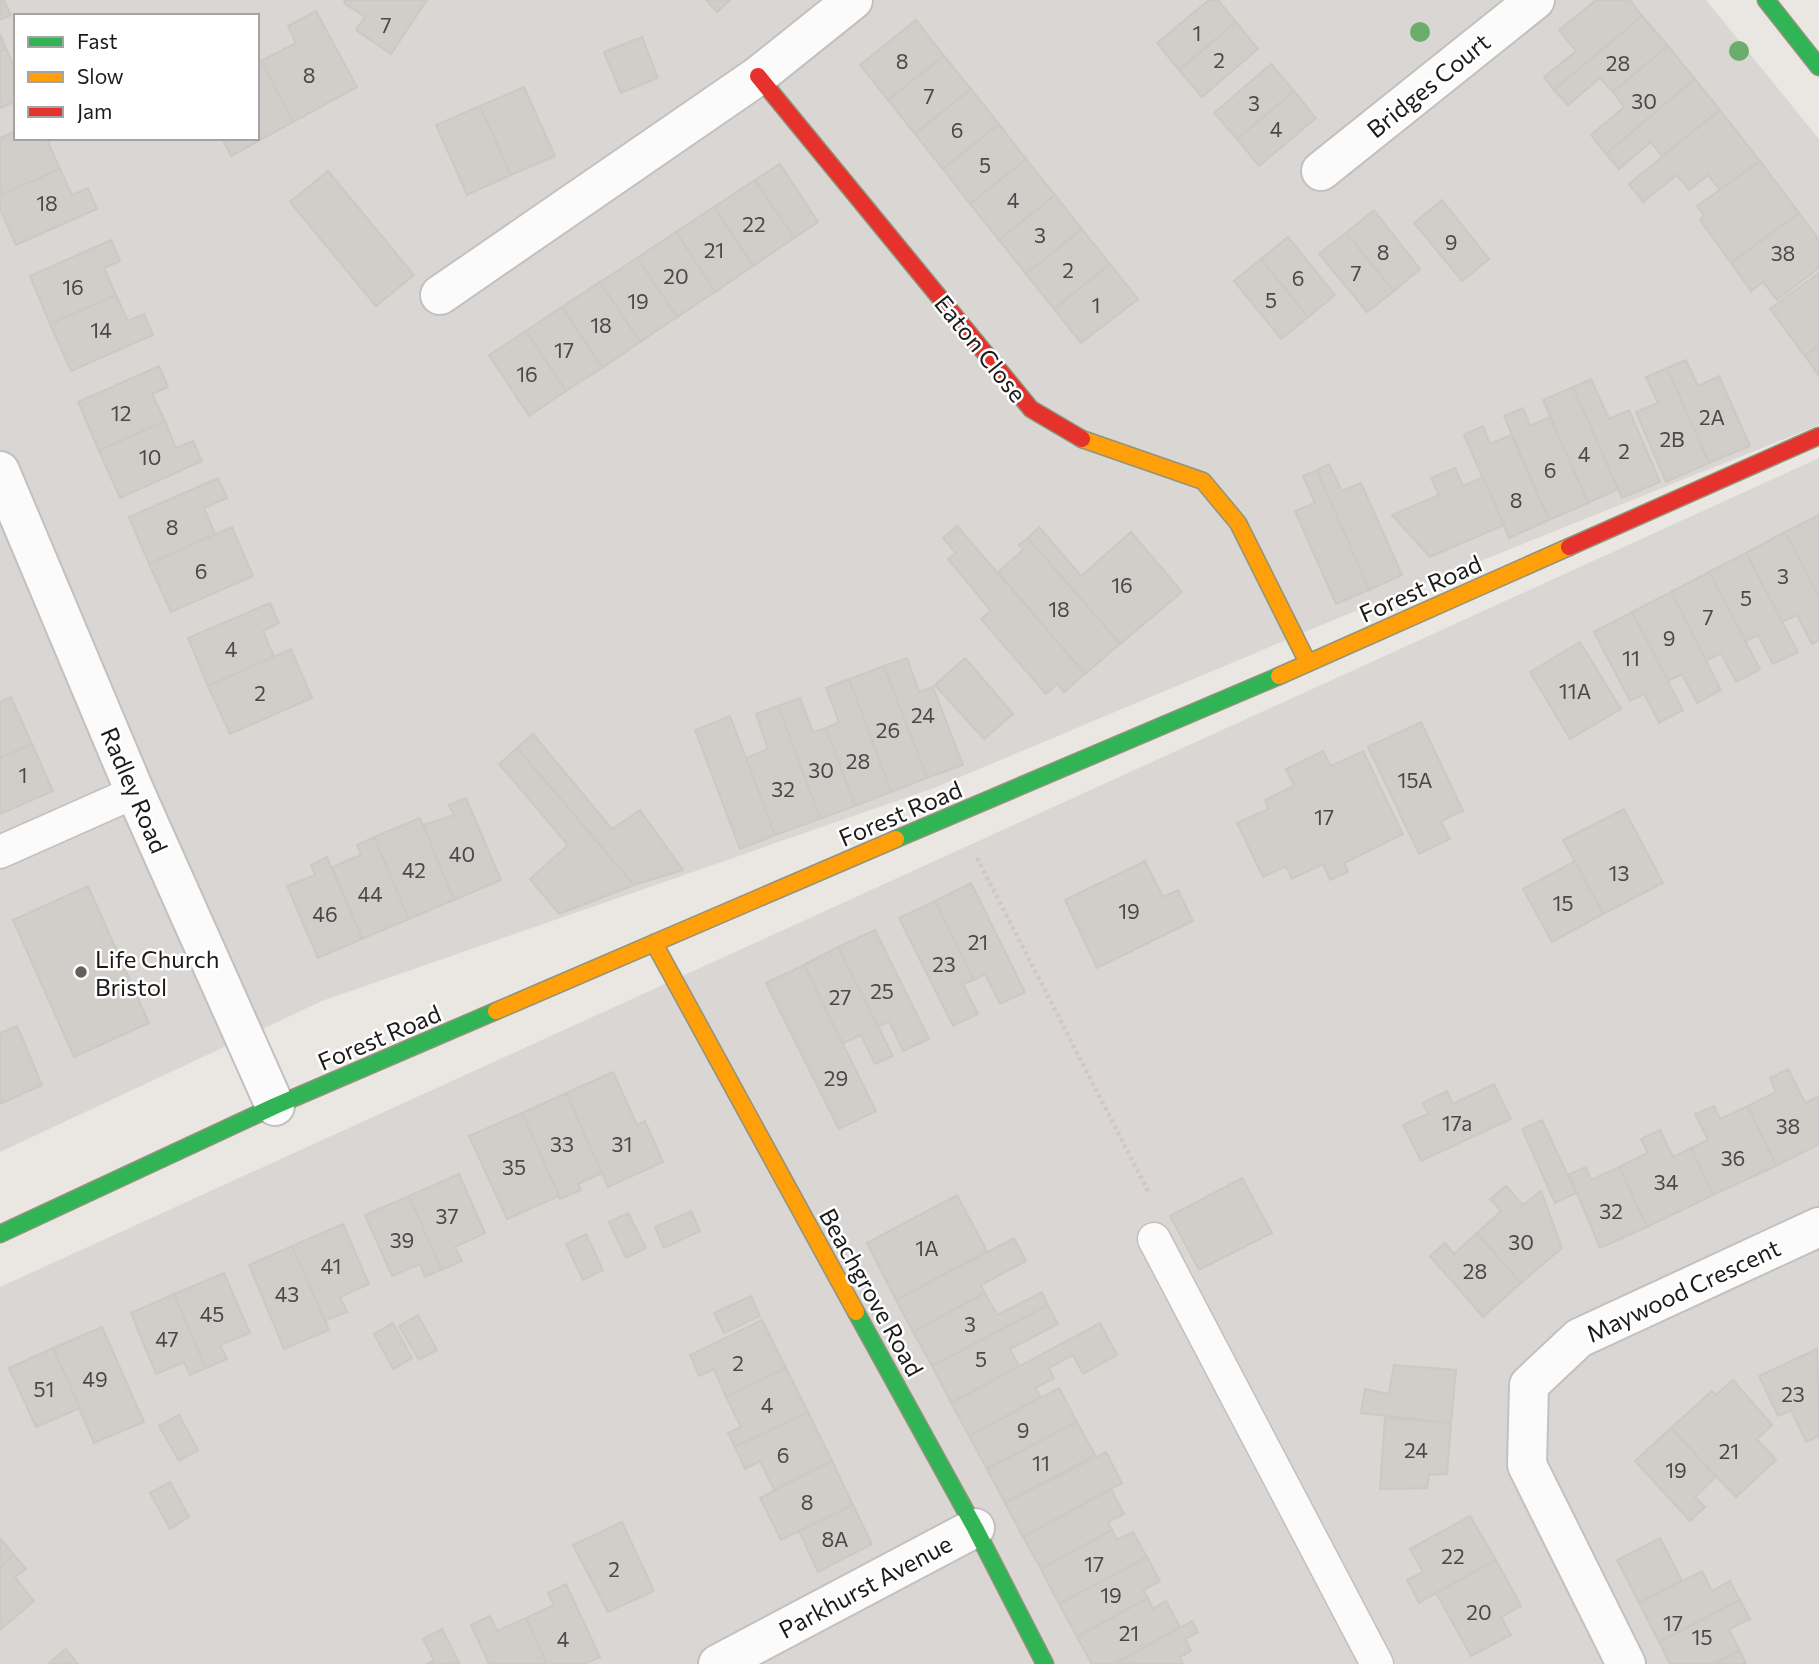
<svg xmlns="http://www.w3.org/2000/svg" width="1819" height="1664" font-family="Commissioner,sans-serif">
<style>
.residential{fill:#d9d6d4;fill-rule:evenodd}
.building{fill:#d1cdc9;stroke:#cdc8c3;stroke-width:2}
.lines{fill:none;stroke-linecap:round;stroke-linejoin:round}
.lane-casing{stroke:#c2c1bf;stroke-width:35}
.street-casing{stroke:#c2c1bf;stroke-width:42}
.fast-casing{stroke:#91937a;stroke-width:19}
.slow-casing{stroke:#91937a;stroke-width:19}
.jam-casing{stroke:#91937a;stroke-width:19}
.path{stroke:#d6c6c3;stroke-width:4.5;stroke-dasharray:3.5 3.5;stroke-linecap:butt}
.lane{stroke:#fcfbfb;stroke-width:32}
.street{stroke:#fcfbfb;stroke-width:38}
.fast{stroke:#30b455;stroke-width:16}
.slow{stroke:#ff9f0a;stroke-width:16}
.jam{stroke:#e5322d;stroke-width:16}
.tree{fill:#6bad6c}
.poi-dot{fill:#636261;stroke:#fff;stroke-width:2.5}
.labels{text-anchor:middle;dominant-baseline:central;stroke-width:5;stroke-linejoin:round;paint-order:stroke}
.number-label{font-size:21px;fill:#4a4848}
.street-label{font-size:24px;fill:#1b1b1b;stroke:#fff}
.poi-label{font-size:24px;fill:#1b1b1b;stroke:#fff;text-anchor:start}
</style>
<rect width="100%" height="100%" fill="#eae7e2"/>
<g class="residential">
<path d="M0,0H1706L1819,139V425L1336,619L934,788L322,1001L0,1152ZM16,16H257V138H16Z"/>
<path d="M1819,458V1664H0V1287Z"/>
</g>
<g class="building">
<path d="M0,0H4L11,15L0,20Z"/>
<path d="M345,0H427L391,54L356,30L365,17L344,3Z"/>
<path d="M706,0H730L717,12Z"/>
<path d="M1209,0H1218L1236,22L1179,70L1157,43Z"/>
<path d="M1596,0H1630L1642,16L1554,90L1544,77L1576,51L1559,30Z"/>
<path d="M316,11L357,87L293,122L261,61L296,43L288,26Z"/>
<path d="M1642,16L1668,46L1613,92L1600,78L1568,105L1554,90Z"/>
<path d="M916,20L944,56L888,100L860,65Z"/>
<path d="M1236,22L1258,49L1202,97L1179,70Z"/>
<path d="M0,34L6,49L0,52Z"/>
<path d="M642,37L658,78L621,93L604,52Z"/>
<path d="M1668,46L1695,79L1606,154L1591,135L1624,107L1613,92Z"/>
<path d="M6,49L16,70V101L0,108V52Z"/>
<path d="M944,56L971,89L915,134L888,100Z"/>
<path d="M261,61L293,122L231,156L222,138H257V63Z"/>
<path d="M1271,64L1294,91L1237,139L1214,113Z"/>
<path d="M1695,79L1720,110L1662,156L1651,142L1619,169L1606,154Z"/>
<path d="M524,87L555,156L511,175L480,106Z"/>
<path d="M971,89L999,124L943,169L915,134Z"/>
<path d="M1294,91L1316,118L1259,166L1237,139Z"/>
<path d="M480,106L511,175L467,195L436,125Z"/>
<path d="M1720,110L1760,161L1720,190L1708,175L1689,190L1677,175L1643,202L1629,184Z"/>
<path d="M999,124L1026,159L970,204L943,169Z"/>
<path d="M16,131V138H56L48,142L60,169L0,195V138Z"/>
<path d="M1026,159L1055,195L999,240L970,204Z"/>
<path d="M1760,161L1799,213L1731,263L1700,220L1704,216L1697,206Z"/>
<path d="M780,164L818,222L794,238L755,180Z"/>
<path d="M60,169L72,195L88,188L97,209L16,245L0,209V195Z"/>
<path d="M328,171L414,275L376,306L290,202Z"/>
<path d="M755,180L794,238L753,266L714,207Z"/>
<path d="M1055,195L1082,229L1026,274L999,240Z"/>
<path d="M1442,200L1489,259L1462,281L1414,223Z"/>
<path d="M714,207L753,266L715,292L676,232Z"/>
<path d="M1374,210L1420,269L1394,291L1346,233Z"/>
<path d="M1799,213L1819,240V268L1777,300L1763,282L1751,291L1731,263Z"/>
<path d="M1082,229L1110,264L1054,309L1026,274Z"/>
<path d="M676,232L715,292L677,317L637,258Z"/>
<path d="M1346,233L1394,291L1367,312L1319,254Z"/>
<path d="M1288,237L1335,295L1308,317L1261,259Z"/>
<path d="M111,240L120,261L104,268L116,295L50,324L30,276Z"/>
<path d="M637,258L677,317L640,342L600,282Z"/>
<path d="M1261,259L1308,317L1281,339L1234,281Z"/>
<path d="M1110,264L1138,299L1081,343L1054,309Z"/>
<path d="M1819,273V345L1805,356L1770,309Z"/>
<path d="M600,282L640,342L602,368L562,307Z"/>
<path d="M116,295L128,321L144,314L153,335L71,371L50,324Z"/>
<path d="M562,307L602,368L566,391L526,331Z"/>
<path d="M526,331L566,391L529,416L489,355Z"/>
<path d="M1819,345V376L1805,356Z"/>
<path d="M1686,360L1698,386L1719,376L1750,446L1709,463L1667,368Z"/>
<path d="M159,366L168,387L152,394L165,421L99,451L78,402Z"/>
<path d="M1667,368L1709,463L1666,482L1636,412L1658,403L1646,377Z"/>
<path d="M1591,379L1609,419L1629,410L1660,482L1622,498L1573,387Z"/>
<path d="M1573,387L1618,489L1588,503L1543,400Z"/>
<path d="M1523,408L1530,426L1550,417L1588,503L1549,520L1504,416Z"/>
<path d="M165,421L176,448L193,441L202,461L120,498L99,451Z"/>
<path d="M1483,426L1490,444L1511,435L1549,520L1509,538L1464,435Z"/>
<path d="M1329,464L1342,491L1361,483L1402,575L1369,590L1317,470Z"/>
<path d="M1455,468L1463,486L1483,477L1504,525L1430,557L1392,515L1439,495L1431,478Z"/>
<path d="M1317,470L1369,590L1336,604L1295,511L1315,503L1303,476Z"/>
<path d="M218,478L227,498L204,508L215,534L149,564L129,517Z"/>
<path d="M1819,515V597L1785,532Z"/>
<path d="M957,526L1085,674L1064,692L1057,684L1046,694L981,619L991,611L948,559L956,553L943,538Z"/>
<path d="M232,527L253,576L171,612L149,564Z"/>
<path d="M1039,527L1081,576L1131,532L1182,592L1120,644L1028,538Z"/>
<path d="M1785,532L1819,597V640L1812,644L1797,615L1782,622L1746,553Z"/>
<path d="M1028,538L1120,644L1085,674L998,572L1023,550L1019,545Z"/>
<path d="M1746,553L1798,652L1773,664L1758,635L1746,641L1709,572Z"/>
<path d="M1709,572L1760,669L1736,682L1721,653L1706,661L1671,592Z"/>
<path d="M1671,592L1721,690L1697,703L1682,674L1668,681L1632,612Z"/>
<path d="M270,603L279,623L263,631L274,657L208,686L188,638Z"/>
<path d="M1632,612L1683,710L1659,723L1644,694L1630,701L1594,632Z"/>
<path d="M1580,642L1621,709L1570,739L1530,672Z"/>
<path d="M291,649L312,698L230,734L208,686Z"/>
<path d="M907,658L919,692L933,687L963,765L927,778L884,666Z"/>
<path d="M965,658L1013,714L984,739L935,685Z"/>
<path d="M884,666L927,778L891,792L849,679Z"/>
<path d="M849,679L891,792L855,806L826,728L839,722L826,688Z"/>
<path d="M11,697L32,744L0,758V702Z"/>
<path d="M800,698L813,732L826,728L855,806L820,819L778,706Z"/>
<path d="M778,706L820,819L775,835L746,758L768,749L756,714Z"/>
<path d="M730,716L775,835L740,849L695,730Z"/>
<path d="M1421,722L1463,811L1441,821L1450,839L1419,854L1368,747Z"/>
<path d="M533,734L612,829L640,810L683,870L634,885L517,748Z"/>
<path d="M32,744L53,791L0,814V758Z"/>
<path d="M517,748L634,885L559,914L530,879L568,845L499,764Z"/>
<path d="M1323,751L1331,766L1363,751L1403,834L1344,863L1348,872L1330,880L1323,864L1292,879L1286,866L1263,877L1237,823L1268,809L1265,800L1294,786L1286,769Z"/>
<path d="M466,798L501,880L454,900L423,825L454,815L449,805Z"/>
<path d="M1624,809L1663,883L1603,914L1563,840Z"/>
<path d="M420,818L454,900L409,919L374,837Z"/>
<path d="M374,837L409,919L362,939L332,867L361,855L357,845Z"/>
<path d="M327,857L362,939L318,958L287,886L315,875L311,865Z"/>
<path d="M1145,861L1163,897L1178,890L1193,921L1097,968L1065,900Z"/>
<path d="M1575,861L1603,914L1552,942L1523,889Z"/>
<path d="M971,883L1025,992L1000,1004L985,974L974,980L935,901Z"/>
<path d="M88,886L149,1023L74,1057L13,920Z"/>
<path d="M935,901L974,980L963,984L978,1014L953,1026L899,918Z"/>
<path d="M875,930L929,1039L903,1051L889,1021L877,1027L838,947Z"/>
<path d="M838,947L893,1056L875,1064L861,1035L842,1044L804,965Z"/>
<path d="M804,965L876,1111L839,1129L766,983Z"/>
<path d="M17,1026L42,1085L0,1104V1033Z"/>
<path d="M1788,1069L1805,1103L1819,1096V1144L1776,1166L1748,1106L1776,1092L1770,1078Z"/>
<path d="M613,1072L637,1125L645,1121L663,1162L608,1187L566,1093Z"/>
<path d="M1494,1084L1511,1119L1421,1161L1403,1125L1428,1114L1423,1103L1447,1091L1453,1104Z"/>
<path d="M566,1093L602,1173L578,1184L581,1190L560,1199L522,1113Z"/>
<path d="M1714,1106L1720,1119L1748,1106L1776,1166L1713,1195L1691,1148L1708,1140L1695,1114Z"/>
<path d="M522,1113L559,1196L507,1219L469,1136Z"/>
<path d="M1542,1120L1576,1193L1555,1203L1522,1129Z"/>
<path d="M1660,1130L1673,1157L1691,1148L1713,1195L1647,1227L1619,1167L1648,1153L1641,1139Z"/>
<path d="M1586,1167L1591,1180L1619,1167L1647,1227L1600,1248L1569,1174Z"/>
<path d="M459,1174L485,1233L455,1247L462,1261L441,1270L409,1196Z"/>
<path d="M1242,1178L1272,1233L1199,1270L1170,1216Z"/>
<path d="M1506,1186L1523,1205L1541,1191L1562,1248L1521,1283L1477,1233L1501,1211L1490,1199Z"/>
<path d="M957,1195L987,1251L896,1300L867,1243Z"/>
<path d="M409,1196L441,1270L425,1277L420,1264L392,1276L365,1215Z"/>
<path d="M691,1211L700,1231L664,1248L655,1227Z"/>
<path d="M628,1213L646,1248L626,1258L609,1222Z"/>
<path d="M343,1224L369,1284L340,1297L347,1312L324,1321L292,1246Z"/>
<path d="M1477,1233L1521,1283L1483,1317L1430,1256L1445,1243L1454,1254Z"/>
<path d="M586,1234L603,1270L583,1280L566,1244Z"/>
<path d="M1014,1238L1026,1261L981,1285L985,1293L913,1332L896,1300Z"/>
<path d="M292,1246L329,1330L284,1349L249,1265Z"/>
<path d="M224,1273L250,1333L220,1345L227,1359L206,1368L174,1294Z"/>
<path d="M1042,1292L1048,1305L932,1366L913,1332L985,1293L997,1315Z"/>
<path d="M174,1294L206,1368L190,1375L184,1362L156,1374L131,1313Z"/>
<path d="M751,1296L760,1316L724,1333L714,1313Z"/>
<path d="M1048,1305L1058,1324L1010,1349L1019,1366L951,1403L932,1366Z"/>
<path d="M418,1315L437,1350L419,1360L399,1326Z"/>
<path d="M762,1320L786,1368L726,1397L714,1369L699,1376L690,1355Z"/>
<path d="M393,1323L412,1358L393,1369L374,1334Z"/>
<path d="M1100,1323L1117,1355L1083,1374L1073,1355L1049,1368L1054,1378L1035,1388L1041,1397L969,1436L951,1403Z"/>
<path d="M102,1327L144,1422L94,1443L53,1348Z"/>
<path d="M53,1348L80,1408L36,1427L9,1368Z"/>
<path d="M1817,1349L1819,1436L1806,1442L1791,1410L1778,1416L1759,1376Z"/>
<path d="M1394,1365L1456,1370L1451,1423L1361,1413L1365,1389L1389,1394Z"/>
<path d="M786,1368L808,1412L735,1447L728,1433L741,1427L726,1397Z"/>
<path d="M1733,1380L1772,1425L1757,1439L1776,1460L1736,1497L1671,1428L1712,1391L1716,1395Z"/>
<path d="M1059,1388L1077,1422L987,1469L969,1436Z"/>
<path d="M808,1412L832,1461L774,1490L760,1461L745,1469L735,1447Z"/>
<path d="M179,1415L198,1450L179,1461L159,1426Z"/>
<path d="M1385,1418L1451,1423L1447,1474L1429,1475L1427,1488L1380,1489Z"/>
<path d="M1077,1422L1095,1455L1005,1503L987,1469Z"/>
<path d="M1671,1428L1716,1477L1695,1497L1705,1507L1690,1521L1635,1461Z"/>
<path d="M1106,1452L1122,1483L1023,1537L1005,1503Z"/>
<path d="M832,1461L853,1505L781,1540L760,1498Z"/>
<path d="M170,1482L189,1517L170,1529L150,1493Z"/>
<path d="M1111,1489L1124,1514L1108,1522L1112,1530L1041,1569L1023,1537Z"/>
<path d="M853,1505L872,1544L818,1572L799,1531Z"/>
<path d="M1470,1516L1496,1560L1419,1603L1407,1580L1423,1572L1410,1549Z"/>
<path d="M622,1522L654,1591L608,1612L573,1545Z"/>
<path d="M1112,1530L1117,1540L1133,1532L1147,1557L1059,1604L1041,1569Z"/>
<path d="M0,1538L14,1555L0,1567Z"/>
<path d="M1660,1538L1682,1581L1639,1603L1617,1560Z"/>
<path d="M14,1555L26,1569L15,1577L34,1601L0,1630V1567Z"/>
<path d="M1147,1557L1160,1581L1143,1590L1148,1598L1077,1637L1059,1604Z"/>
<path d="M1496,1560L1521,1606L1501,1617L1511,1635L1471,1656L1436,1593Z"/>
<path d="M1702,1571L1712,1591L1730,1581L1740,1600L1659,1642L1639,1603Z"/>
<path d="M566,1584L600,1657L585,1664H547L526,1618L554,1605L548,1593Z"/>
<path d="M1148,1598L1153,1609L1166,1601L1180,1627L1114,1664H1092L1077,1637Z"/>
<path d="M1740,1600L1750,1619L1729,1629L1740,1651L1713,1664H1670L1659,1642Z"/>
<path d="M490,1616L497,1631L526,1618L547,1664H489L471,1625Z"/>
<path d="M1192,1621L1198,1632L1185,1639L1191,1651L1180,1657L1183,1664H1114Z"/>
<path d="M442,1629L460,1664H427L434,1660L423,1639Z"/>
<path d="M66,1649L78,1664H48Z"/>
<path d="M1740,1651L1746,1664H1713Z"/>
</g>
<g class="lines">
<g class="lane-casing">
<g id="lane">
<path d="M0,852L135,792"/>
<path d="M1154,1239L1377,1664"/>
</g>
</g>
<g class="street-casing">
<g id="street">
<path d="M1321,171L1535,0"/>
<path d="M440,295L758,76L853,0"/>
<path d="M0,471L135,792L275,1106"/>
<path d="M718,1664L975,1528"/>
<path d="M1626,1664L1527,1465L1529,1385L1579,1338L1819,1227"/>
</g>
</g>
<g class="fast-casing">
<g id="fast">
<path d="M1766,0L1819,67"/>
<path d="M896,839L1279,676"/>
<path d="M0,1234L275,1106L496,1011"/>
<path d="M856,1312L975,1528L1045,1664"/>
</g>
</g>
<g class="slow-casing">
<g id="slow">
<path d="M1082,439L1203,481L1238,523L1308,663"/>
<path d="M1279,676L1569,547"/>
<path d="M654,943L856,1312"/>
<path d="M496,1011L896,839"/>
</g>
</g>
<g class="jam-casing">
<g id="jam">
<path d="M758,76L1031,409L1082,439"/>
<path d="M1569,547L1819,436"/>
</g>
</g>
<path class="path" d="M977,858L1149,1193"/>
<use href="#lane" class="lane"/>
<use href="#street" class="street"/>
<use href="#fast" class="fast"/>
<use href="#slow" class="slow"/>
<use href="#jam" class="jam"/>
</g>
<g class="tree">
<circle cx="1420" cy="32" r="10"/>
<circle cx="1739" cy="51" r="10"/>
</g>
<circle class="poi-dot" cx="81" cy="972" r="7"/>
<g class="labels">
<g class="number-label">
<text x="386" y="24">7</text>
<text x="1197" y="32">1</text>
<text x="1219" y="59">2</text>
<text x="902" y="60">8</text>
<text x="1618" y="62">28</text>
<text x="309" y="74">8</text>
<text x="929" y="95">7</text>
<text x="1644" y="100">30</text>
<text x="1254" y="102">3</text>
<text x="1276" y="128">4</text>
<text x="957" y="129">6</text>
<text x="985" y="164">5</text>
<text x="1013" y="199">4</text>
<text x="47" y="202">18</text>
<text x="754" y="223">22</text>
<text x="1040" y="234">3</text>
<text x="1451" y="241">9</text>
<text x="714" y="249">21</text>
<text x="1383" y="251">8</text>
<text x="1783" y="252">38</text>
<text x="1068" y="269">2</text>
<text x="1356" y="272">7</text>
<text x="676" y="275">20</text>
<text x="1298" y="277">6</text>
<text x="73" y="286">16</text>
<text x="1271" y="299">5</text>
<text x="638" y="300">19</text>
<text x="1096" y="304">1</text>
<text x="601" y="324">18</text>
<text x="101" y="329">14</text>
<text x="564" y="349">17</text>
<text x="527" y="373">16</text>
<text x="121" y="412">12</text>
<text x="1712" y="416">2A</text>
<text x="1672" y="438">2B</text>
<text x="1624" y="450">2</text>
<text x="1584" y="453">4</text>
<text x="150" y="456">10</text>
<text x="1550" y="469">6</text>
<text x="1516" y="499">8</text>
<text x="172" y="526">8</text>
<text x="201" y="570">6</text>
<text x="1783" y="575">3</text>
<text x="1122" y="584">16</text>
<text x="1746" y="597">5</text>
<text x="1059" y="608">18</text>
<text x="1708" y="616">7</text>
<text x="1669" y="637">9</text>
<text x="231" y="648">4</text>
<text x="1631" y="657">11</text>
<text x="1575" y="690">11A</text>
<text x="260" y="692">2</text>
<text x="923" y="714">24</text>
<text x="888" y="729">26</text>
<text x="858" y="760">28</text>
<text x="821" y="769">30</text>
<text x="23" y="774">1</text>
<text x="1415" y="779">15A</text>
<text x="783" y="788">32</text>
<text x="1324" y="816">17</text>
<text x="462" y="853">40</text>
<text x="414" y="869">42</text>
<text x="1619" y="872">13</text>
<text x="370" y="893">44</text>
<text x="1563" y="902">15</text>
<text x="1129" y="910">19</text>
<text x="325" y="913">46</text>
<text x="978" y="941">21</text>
<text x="944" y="963">23</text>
<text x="882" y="990">25</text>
<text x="840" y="996">27</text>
<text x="836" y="1077">29</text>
<text x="1457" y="1122">17a</text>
<text x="1788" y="1125">38</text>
<text x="562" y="1143">33</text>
<text x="622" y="1143">31</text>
<text x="1733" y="1157">36</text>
<text x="514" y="1166">35</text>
<text x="1666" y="1181">34</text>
<text x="1611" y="1210">32</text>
<text x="447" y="1215">37</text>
<text x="402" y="1239">39</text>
<text x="1521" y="1241">30</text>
<text x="927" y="1247">1A</text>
<text x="331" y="1265">41</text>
<text x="1475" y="1270">28</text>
<text x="287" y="1293">43</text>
<text x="212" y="1313">45</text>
<text x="970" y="1323">3</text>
<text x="167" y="1338">47</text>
<text x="981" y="1358">5</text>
<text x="738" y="1362">2</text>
<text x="95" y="1378">49</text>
<text x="44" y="1388">51</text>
<text x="1793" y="1393">23</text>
<text x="767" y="1404">4</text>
<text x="1023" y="1429">9</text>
<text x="1416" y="1449">24</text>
<text x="1729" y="1450">21</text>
<text x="783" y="1454">6</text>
<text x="1041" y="1462">11</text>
<text x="1676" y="1469">19</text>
<text x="807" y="1501">8</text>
<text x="835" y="1538">8A</text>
<text x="1453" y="1555">22</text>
<text x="1094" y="1563">17</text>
<text x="614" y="1568">2</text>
<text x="1111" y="1594">19</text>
<text x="1479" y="1611">20</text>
<text x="1673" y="1622">17</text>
<text x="1129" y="1632">21</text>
<text x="1702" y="1636">15</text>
<text x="563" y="1638">4</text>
</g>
<g class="street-label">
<text transform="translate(1428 85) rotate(-39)">Bridges Court</text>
<text transform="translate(981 348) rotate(51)">Eaton Close</text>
<text transform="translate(1420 588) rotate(-24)">Forest Road</text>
<text transform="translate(135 790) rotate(67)">Radley Road</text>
<text transform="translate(900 813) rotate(-23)">Forest Road</text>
<text transform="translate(379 1037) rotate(-23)">Forest Road</text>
<text transform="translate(1683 1290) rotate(-25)">Maywood Crescent</text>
<text transform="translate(872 1292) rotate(61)">Beachgrove Road</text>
<text transform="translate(865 1586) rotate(-28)">Parkhurst Avenue</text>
</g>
<g class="poi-label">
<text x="95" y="958">Life Church<tspan x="95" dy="28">Bristol</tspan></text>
</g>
</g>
<rect x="14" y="14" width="245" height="126" fill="#ffffff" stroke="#a4a4a4" stroke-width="2"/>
<rect x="28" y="37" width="35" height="10" fill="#30b455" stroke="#a4a4a4" stroke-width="2"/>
<text x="77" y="49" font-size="21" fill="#1b1b1b">Fast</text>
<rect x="28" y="72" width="35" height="10" fill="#ff9f0a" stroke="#a4a4a4" stroke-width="2"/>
<text x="77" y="84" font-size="21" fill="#1b1b1b">Slow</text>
<rect x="28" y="107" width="35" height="10" fill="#e5322d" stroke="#a4a4a4" stroke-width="2"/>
<text x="77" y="119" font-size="21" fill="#1b1b1b">Jam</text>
</svg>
